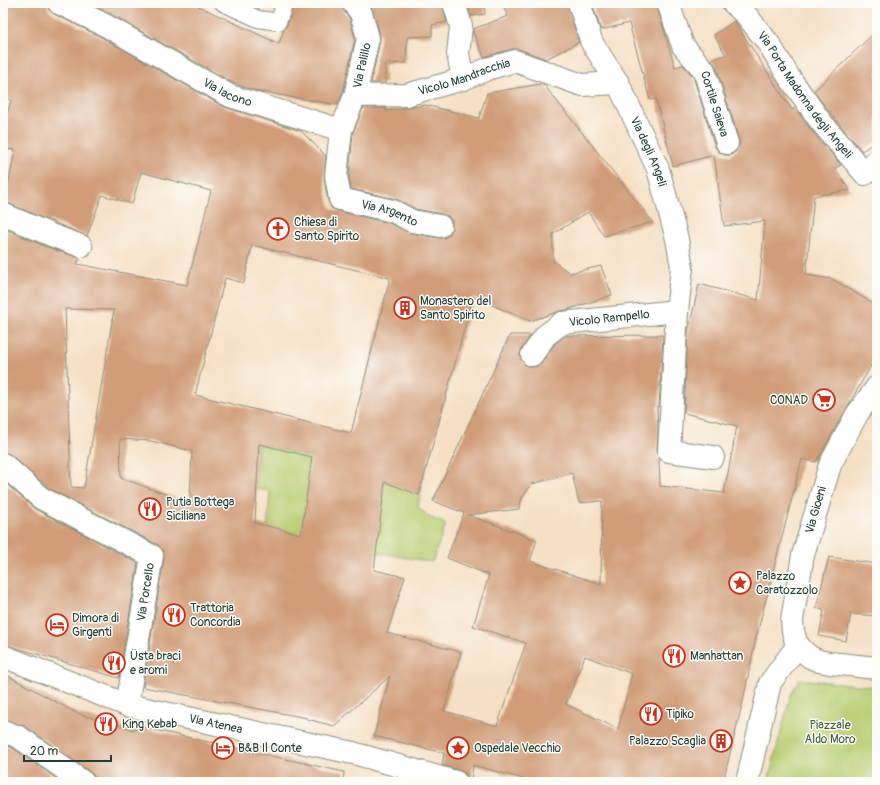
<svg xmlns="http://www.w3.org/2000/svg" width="880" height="785" font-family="Pangolin,sans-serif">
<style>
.green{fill:#b8cd71;stroke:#6c8552}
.building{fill:#d19d79;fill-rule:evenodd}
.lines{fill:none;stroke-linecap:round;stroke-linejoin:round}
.service-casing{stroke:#8a8e7c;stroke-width:18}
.pedestrian-casing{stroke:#8a8e7c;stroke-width:24}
.minor-casing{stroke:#8a8e7c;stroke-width:24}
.service{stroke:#fff;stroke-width:16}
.pedestrian{stroke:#fff;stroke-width:22}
.minor{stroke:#fff;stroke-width:22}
.labels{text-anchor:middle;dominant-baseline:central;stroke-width:3;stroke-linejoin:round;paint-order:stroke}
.street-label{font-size:12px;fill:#1f3d34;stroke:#fdfcf7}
.poi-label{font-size:12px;fill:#1f3d34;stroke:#fdfcf7;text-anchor:start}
.park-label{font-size:12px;fill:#456143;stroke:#fdfcf7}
</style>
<rect width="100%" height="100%" fill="#fdfcf7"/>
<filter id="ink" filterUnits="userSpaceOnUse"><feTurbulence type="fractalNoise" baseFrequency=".025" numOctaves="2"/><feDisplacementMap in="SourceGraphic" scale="8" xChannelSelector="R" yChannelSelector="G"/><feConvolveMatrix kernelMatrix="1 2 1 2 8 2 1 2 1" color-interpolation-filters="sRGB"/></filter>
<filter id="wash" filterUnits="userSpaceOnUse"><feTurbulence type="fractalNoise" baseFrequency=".012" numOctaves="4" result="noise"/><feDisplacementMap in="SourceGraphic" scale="16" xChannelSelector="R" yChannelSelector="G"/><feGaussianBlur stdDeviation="0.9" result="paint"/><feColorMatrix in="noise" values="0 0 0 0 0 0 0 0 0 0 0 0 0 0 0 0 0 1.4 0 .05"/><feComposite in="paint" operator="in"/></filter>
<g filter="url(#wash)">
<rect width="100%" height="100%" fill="#f5e0c5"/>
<g class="green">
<path d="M259,444L422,485L418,507L429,517L446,524L432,562L267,534L270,491L256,489Z"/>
<path d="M799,679L877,687V782H768L790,697Z"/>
</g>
<g id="blocks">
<g class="building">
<path d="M3,3H47L49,10L54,14L99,36L224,107L301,131L326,156L324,178L328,201L331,208L337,211L389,223L410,233L438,238H445L450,234L452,229V221L448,216L442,214L416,209L396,199L351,189L349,176L353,133L363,108H386V111L425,105L479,118L487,93L541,84L544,85L653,222L604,236L588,212L553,234V261L570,273L601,266L612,295L567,310L560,311L530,321L473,297L419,495L385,482L374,570L405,577L387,633L461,652L444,711L497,726L526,643L473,626L489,575L447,558L464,513L433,501L510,335H531L522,348L520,354L521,360L525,365L531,367L537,366L542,362L555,344L566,336L663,335L659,407L657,406L658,431L657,450L659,458L660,486L724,493L737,426L684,413L688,333L699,284L758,300L765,221L724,226L714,155L673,166L656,99L650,100L629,23L601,30L592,3H656L675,67L683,65L693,76L715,147L719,152L725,155H731L736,151L739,145V140L716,66L711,59L726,55L714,35L734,21L792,110L795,108L811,130L841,165L835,168L850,190L814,196L806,275L832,279L877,306V355L816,462L802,459L755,642L743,701L723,782H534L473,765L471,782H468V779L465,773L459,770L442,765L444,753L374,736L390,676L334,726L307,719V718L143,687L164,558L163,550L158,545L48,488L11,455L3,452V228L47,247L80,258L77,264L187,285L211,191L141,172L132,204L102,195L87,236L5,202L15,150L3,149V130L11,100L3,97ZM252,245L390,278L351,433L195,395L225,278L244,283ZM65,309L114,310L84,488L71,487ZM120,439L151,441L192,451L190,503L121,478ZM259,444L312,457L301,534L255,523ZM572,473L579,503L602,501L601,584L530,561L537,540L468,515L519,509L522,498L532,484ZM585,656L632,674L618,729L566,704Z"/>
<path d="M88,3H192L279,44L284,29L287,25L294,3H341L343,10L350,19L355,38L343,92L338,105L262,92L263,93L235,84L111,14Z"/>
<path d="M369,3H442L447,22L432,25V36L407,37L406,63L385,64V83H371L380,40V35L373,10Z"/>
<path d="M467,3H484L485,14L471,16Z"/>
<path d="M502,3H567L579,42L546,59L519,49H512L484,57L473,32V29L508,16Z"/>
<path d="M877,30V141L862,151L831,114L814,91Z"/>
<path d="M3,481L35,509L138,563L119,678L3,644Z"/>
<path d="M829,557L877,564V616L851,614L846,641L819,636L824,610L816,608Z"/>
<path d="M3,673L71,710L82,715L135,730L136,726L344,772L343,782H95L94,776L90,772L26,727L3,719Z"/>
<path d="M3,744L13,748L61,782H3Z"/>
</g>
</g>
</g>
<g filter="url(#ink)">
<use href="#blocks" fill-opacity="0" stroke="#8a8e7c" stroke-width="1"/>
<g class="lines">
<g class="service-casing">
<path id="service" d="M223,3L258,19L278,22L285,3"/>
</g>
<g class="pedestrian-casing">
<path id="pedestrian" d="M747,782L770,683L798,645"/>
</g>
<g class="minor-casing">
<g id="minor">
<path id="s1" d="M59,3L105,25L230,96L341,130L336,176L340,199L393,211L412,221L440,226"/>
<path d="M454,3L461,26L458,54L463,79"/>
<path id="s2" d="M579,3L592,43L618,83L658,169L677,239L682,268L677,311L669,451L713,457"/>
<path id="s3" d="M668,3L683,46L704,70L727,143"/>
<path id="s4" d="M733,3L747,16L769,44L789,77L821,122L865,174L877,160"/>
<path id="s5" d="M355,96L406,95L463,79L490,68L515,61L582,85L618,83"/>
<path id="s6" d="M341,130L355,96L368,38L361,13L353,3"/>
<path d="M3,214L51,235L81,246"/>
<path id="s7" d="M532,355L546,335L562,323L677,311"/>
<path d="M877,387L857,414L830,465L803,555L792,620L793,631L796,642L802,650L810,657L819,661L830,663L877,668"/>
<path d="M3,464L41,498L152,556L127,705"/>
<path id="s8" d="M3,656L127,705L353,753L456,782"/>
<path d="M3,731L19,737L83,782"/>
</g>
</g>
<use href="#service" class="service"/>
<use href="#pedestrian" class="pedestrian"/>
<use href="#minor" class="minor"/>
</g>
</g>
<defs>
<g id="church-ring" transform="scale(1.15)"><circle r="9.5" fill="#fdfcf7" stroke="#c8321e" stroke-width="1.5"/><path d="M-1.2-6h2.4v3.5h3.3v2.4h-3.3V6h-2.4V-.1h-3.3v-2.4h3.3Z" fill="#c8321e"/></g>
<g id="building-ring" transform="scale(1.15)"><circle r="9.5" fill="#fdfcf7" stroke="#c8321e" stroke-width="1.5"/><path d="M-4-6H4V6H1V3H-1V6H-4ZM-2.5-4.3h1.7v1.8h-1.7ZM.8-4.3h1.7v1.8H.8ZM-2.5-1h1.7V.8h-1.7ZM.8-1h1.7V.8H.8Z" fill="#c8321e"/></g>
<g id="supermarket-ring" transform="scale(1.15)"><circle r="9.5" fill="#fdfcf7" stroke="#c8321e" stroke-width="1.5"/><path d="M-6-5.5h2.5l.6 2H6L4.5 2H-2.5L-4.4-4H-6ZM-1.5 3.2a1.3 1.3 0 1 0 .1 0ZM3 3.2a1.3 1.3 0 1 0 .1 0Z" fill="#c8321e"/></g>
<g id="restaurant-ring" transform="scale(1.15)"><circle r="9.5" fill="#fdfcf7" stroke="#c8321e" stroke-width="1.5"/><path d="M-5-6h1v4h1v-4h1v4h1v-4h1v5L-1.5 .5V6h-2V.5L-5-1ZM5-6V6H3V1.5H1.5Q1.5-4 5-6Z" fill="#c8321e"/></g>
<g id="sight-ring" transform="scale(1.15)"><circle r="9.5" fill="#fdfcf7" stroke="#c8321e" stroke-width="1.5"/><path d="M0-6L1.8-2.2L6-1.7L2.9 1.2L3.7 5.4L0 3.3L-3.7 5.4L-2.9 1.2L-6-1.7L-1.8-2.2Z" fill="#c8321e"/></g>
<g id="hotel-ring" transform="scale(1.15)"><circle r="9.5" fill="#fdfcf7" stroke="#c8321e" stroke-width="1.5"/><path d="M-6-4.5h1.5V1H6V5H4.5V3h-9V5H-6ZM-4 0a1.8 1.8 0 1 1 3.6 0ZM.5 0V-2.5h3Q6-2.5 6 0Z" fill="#c8321e"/></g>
</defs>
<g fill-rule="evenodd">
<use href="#church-ring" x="278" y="229"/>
<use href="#building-ring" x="405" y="308"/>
<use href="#supermarket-ring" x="824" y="400"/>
<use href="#restaurant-ring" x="150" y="509"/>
<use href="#sight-ring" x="740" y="583"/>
<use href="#restaurant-ring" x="174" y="615"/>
<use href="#hotel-ring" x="57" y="625"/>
<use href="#restaurant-ring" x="674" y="656"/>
<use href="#restaurant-ring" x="114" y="663"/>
<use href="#restaurant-ring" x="651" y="714"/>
<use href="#restaurant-ring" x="106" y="724"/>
<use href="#building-ring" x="721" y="741"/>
<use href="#hotel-ring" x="223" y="748"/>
<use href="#sight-ring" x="458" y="748"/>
</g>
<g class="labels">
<g class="street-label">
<text stroke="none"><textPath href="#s6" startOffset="68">Via Palillo</textPath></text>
<text stroke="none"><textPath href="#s5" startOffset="112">Vicolo Mandracchia</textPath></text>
<text stroke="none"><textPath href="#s1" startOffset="191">Via Iacono</textPath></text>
<text stroke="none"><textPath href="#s4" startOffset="117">Via Porta Madonna degli Angeli</textPath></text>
<text stroke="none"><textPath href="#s3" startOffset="113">Cortile Saieva</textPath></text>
<text stroke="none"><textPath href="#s2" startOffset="165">Via degli Angeli</textPath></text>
<text stroke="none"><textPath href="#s1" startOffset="432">Via Argento</textPath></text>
<text stroke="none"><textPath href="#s7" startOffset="92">Vicolo Rampello</textPath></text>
<text transform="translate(816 510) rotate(-74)">Via Gioeni</text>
<text transform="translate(146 592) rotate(-81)">Via Porcello</text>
<text stroke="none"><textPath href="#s8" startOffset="224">Via Atenea</textPath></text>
</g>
<g class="poi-label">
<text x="294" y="222">Chiesa di<tspan x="294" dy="14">Santo Spirito</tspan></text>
<text x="420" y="301">Monastero del<tspan x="420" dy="14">Santo Spirito</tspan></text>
<text x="808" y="400" text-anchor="end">CONAD</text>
<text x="166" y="502">Putia Bottega<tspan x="166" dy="14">Siciliana</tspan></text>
<text x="756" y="576">Palazzo<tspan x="756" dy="14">Caratozzolo</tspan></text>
<text x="190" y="608">Trattoria<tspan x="190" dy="14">Concordia</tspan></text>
<text x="72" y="618">Dimora di<tspan x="72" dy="14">Girgenti</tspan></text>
<text x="130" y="656">Üsta braci<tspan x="130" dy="14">e aromi</tspan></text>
<text x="690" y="656">Manhattan</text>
<text x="666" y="714">Tipiko</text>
<text x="122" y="724">King Kebab</text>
<text x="706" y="741" text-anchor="end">Palazzo Scaglia</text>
<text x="238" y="748">B&amp;B Il Conte</text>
<text x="474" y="748">Ospedale Vecchio</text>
</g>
<g class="park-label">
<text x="830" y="725">Piazzale<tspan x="830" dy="14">Aldo Moro</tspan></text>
</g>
</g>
<rect width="880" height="785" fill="none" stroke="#fdfcf7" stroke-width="16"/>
<path d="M24 755v6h87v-6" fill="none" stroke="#1f3d34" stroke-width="2"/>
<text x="30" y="755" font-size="12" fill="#1f3d34" stroke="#fdfcf7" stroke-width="3" paint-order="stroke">20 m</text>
</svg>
